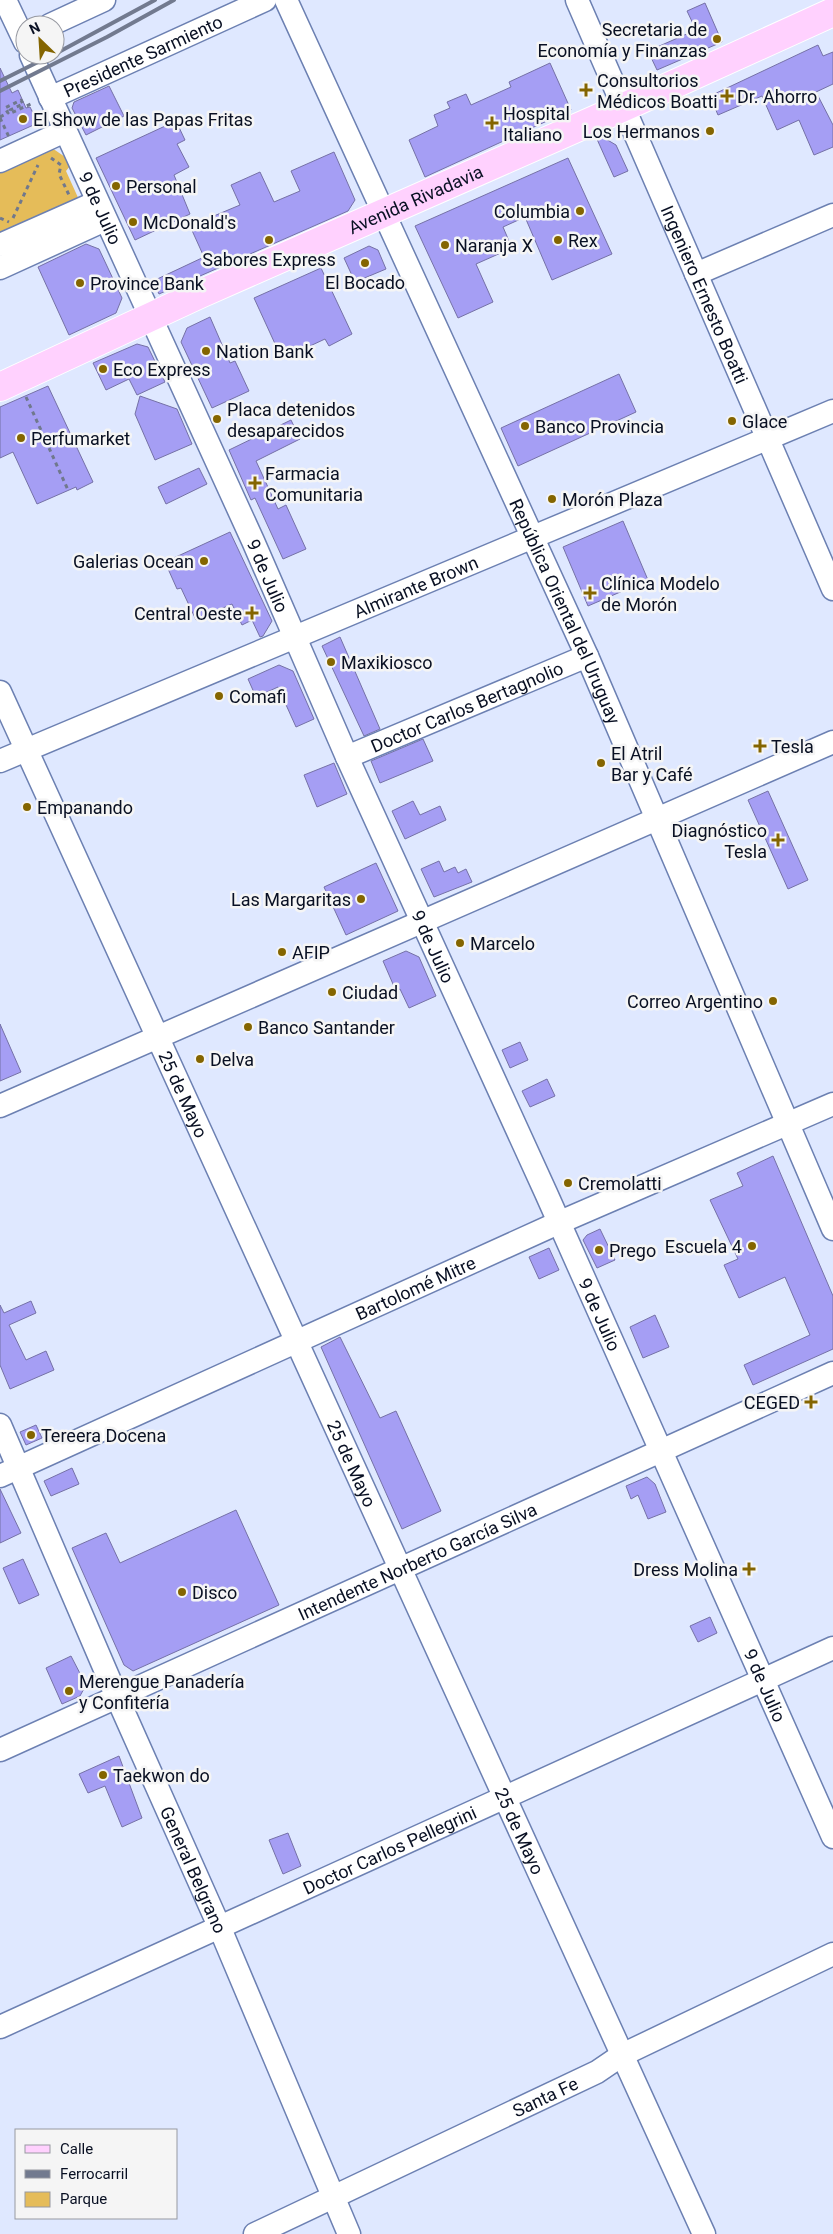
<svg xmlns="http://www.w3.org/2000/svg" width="833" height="2234" font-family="Roboto,sans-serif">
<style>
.green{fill:#e5bc59}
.building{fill:#a59ef4;stroke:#7571a6}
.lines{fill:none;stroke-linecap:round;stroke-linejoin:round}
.minor-casing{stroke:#6c80b2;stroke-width:25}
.major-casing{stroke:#fff;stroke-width:30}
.path{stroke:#70788d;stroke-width:3;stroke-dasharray:4 4;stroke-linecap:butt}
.minor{stroke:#fff;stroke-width:22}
.major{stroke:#ffd1fe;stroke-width:28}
.rail{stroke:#727a8f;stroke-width:4}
.poi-dot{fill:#846500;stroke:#f5f5f5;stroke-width:2}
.labels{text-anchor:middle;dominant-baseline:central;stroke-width:5;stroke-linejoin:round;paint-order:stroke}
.poi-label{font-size:18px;fill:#091023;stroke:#f5f5f5;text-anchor:start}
.street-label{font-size:18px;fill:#091023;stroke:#f5f5f5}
</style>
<rect width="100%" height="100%" fill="#dfe8ff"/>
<path class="green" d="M52,148L68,159L70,166L66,171L80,202L0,237V171Z"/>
<g class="building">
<path d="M705,3L722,42L657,70L648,51L696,30L687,11Z"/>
<path d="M818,45L823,56L833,52V84L816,92L833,125V147L814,155L799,120L777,130L762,96L718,115L710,96Z"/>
<path d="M550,63L571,110L425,177L409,140L438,126L434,115L450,108L447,102L466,94L471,105L511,87L509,82Z"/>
<path d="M0,68L12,93L18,90L26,108L30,107L38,123L0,140Z"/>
<path d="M109,86L124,116L86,135L72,108L74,102Z"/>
<path d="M176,121L185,140L177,144L189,167L174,175L190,214L135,240L96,158Z"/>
<path d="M599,135L616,145L628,171L614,177L596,137Z"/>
<path d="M334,152L355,200L348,211L159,294L153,281L204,257L190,226L240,205L231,185L260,172L274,202L300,191L291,171Z"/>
<path d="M568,158L612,254L552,280L525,217L503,227L512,248L476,264L493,302L458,318L415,226Z"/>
<path d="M86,244L99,249L122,298L116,313L69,335L38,267Z"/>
<path d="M369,246L378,250L386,269L355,282L344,258Z"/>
<path d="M321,268L352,334L329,346L325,339L282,359L254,298Z"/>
<path d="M210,317L230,363L235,361L249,391L212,408L181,342L187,328Z"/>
<path d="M137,344L148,347L165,382L137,395L129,379L106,390L93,363Z"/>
<path d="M619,374L636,412L518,466L501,428Z"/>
<path d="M48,386L93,482L77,490L76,487L37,504L13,452L0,458V407Z"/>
<path d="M140,396L177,409L192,444L155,460L135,414Z"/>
<path d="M291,420L300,439L256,461L278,509L286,505L306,549L283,559L255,498L251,500L229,450Z"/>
<path d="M199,468L207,484L166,504L158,487Z"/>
<path d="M623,521L648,580L588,606L563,547Z"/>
<path d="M230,532L272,621L263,636L260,637L252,620L242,625L232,604L196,620L181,588L177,589L165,562Z"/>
<path d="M340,637L380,729L364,736L322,646Z"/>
<path d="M279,665L293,671L314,719L296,727L278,687L256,697L248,679Z"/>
<path d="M423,739L433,761L380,783L371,761Z"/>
<path d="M334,763L347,794L317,807L304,775Z"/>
<path d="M768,791L808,880L788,889L748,800Z"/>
<path d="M413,801L420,815L440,806L446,820L405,839L392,811Z"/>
<path d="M439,861L444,872L455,867L458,873L466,869L472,882L434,897L421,869Z"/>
<path d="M376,863L398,911L346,935L324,887Z"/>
<path d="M406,951L419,957L436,996L409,1008L400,989L396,991L383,961Z"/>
<path d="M0,1024L21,1072L0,1081Z"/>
<path d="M520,1042L528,1060L510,1068L502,1050Z"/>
<path d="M547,1079L555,1096L530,1107L522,1091Z"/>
<path d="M773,1156L833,1296V1349L753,1385L744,1365L810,1335L785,1277L739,1298L724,1265L738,1259L710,1200L743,1186L737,1173Z"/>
<path d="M600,1229L615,1260L597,1268L583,1240L587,1235Z"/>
<path d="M549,1248L559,1270L539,1279L529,1257Z"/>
<path d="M31,1301L36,1313L9,1325L26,1360L46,1351L54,1370L10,1389L0,1365V1305L4,1313Z"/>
<path d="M655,1315L669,1347L643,1358L630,1327Z"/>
<path d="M340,1337L380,1418L396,1411L441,1511L402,1529L321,1347Z"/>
<path d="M36,1425L42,1438L26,1445L20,1432Z"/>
<path d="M72,1468L79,1484L51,1496L44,1481Z"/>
<path d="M647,1477L655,1484L666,1512L648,1519L638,1495L631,1499L626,1486Z"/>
<path d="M0,1489L21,1533L0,1543Z"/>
<path d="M236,1510L279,1605L133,1671L124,1665L72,1548L106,1533L120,1563Z"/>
<path d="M23,1559L39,1595L19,1604L3,1568Z"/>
<path d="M710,1617L717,1633L698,1642L690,1626Z"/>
<path d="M71,1656L86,1685L80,1696L62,1704L46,1668Z"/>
<path d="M119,1756L142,1818L122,1827L105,1786L88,1793L79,1774Z"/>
<path d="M288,1833L301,1866L283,1874L269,1840Z"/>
</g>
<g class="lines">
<g class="minor-casing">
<g id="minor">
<path id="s1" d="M286,0L587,656L833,1229"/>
<path id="s2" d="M577,0L833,589"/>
<path d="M0,3L5,0L25,42"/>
<path d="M50,25L104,0"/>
<path id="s3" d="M31,55L253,541L347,757L546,1193L833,1837"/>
<path id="s4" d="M50,98L265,0"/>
<path d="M0,161L65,131"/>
<path d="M0,245L97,202"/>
<path d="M0,268L105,220"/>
<path d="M696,274L833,215"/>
<path id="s5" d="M0,692L704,2234"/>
<path id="s6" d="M347,757L587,656"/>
<path id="s7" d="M0,761L833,411"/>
<path d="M0,1106L833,742"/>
<path id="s8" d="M0,1425L116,1695L219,1926L349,2234"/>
<path id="s9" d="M0,1476L558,1223L833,1104"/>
<path id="s10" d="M0,1750L833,1373"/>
<path id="s11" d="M0,2027L833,1648"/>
<path id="s12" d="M255,2234L597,2072L622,2055L833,1954"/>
</g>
</g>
<g class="major-casing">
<g id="major">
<path id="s13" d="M0,387L200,294L624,107L833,12"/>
</g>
</g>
<g class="path">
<path d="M0,117L8,113L5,108L21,100L23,104L10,110L11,113L33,103"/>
<path d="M0,118L9,137"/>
<path d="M51,158L61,165L59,174L69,195"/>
<path d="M0,218L9,222"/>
<path d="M13,218L38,165"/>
<path d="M26,397L68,490"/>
</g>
<use href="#minor" class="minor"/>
<use href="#major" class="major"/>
<g class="rail">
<path d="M55,54L155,0"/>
<path d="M0,81L52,55"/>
<path d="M0,91L107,37L174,0"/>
</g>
</g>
<g class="poi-dot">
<circle cx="717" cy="39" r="5"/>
<path d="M583.5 82.5h5v5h5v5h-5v5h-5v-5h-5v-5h5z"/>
<path d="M724.5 88.5h5v5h5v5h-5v5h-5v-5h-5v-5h5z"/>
<circle cx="23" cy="119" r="5"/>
<path d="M489.5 115.5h5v5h5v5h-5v5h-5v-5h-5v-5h5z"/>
<circle cx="710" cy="131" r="5"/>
<circle cx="116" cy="186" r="5"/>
<circle cx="580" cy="211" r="5"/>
<circle cx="133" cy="222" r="5"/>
<circle cx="269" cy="240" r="5"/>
<circle cx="558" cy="240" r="5"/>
<circle cx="445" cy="245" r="5"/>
<circle cx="365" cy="263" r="5"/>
<circle cx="80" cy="283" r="5"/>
<circle cx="206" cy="351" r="5"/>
<circle cx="103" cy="369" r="5"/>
<circle cx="217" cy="419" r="5"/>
<circle cx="732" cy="421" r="5"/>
<circle cx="525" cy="426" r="5"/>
<circle cx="21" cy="438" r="5"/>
<path d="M252.5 475.5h5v5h5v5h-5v5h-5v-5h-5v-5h5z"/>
<circle cx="552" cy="499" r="5"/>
<circle cx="204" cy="561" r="5"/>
<path d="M587.5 585.5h5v5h5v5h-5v5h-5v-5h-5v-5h5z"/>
<path d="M249.5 605.5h5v5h5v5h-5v5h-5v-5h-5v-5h5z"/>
<circle cx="331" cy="662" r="5"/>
<circle cx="219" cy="696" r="5"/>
<path d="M757.5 738.5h5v5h5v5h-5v5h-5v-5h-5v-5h5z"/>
<circle cx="601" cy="763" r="5"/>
<circle cx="27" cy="807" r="5"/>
<path d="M775.5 832.5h5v5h5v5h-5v5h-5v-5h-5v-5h5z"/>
<circle cx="361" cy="899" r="5"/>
<circle cx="460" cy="943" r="5"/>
<circle cx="282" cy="952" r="5"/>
<circle cx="332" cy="992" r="5"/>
<circle cx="773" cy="1001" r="5"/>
<circle cx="248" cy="1027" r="5"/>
<circle cx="200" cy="1059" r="5"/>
<circle cx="568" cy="1183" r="5"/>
<circle cx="752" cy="1246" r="5"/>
<circle cx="599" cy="1250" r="5"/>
<path d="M808.5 1394.5h5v5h5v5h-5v5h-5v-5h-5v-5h5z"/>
<circle cx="31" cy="1435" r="5"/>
<path d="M746.5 1561.5h5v5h5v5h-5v5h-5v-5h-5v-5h5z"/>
<circle cx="182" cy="1592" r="5"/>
<circle cx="69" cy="1691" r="5"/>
<circle cx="103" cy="1775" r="5"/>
</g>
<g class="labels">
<g class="poi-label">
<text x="707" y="29" text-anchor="end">Secretaria de<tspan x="707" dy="21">Economía y Finanzas</tspan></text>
<text x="597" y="80">Consultorios<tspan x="597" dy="21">Médicos Boatti</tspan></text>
<text x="737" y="96">Dr. Ahorro</text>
<text x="503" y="113">Hospital<tspan x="503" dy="21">Italiano</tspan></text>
<text x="33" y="119">El Show de las Papas Fritas</text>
<text x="700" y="131" text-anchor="end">Los Hermanos</text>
<text x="126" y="186">Personal</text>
<text x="570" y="211" text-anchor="end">Columbia</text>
<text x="143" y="222">McDonald's</text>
<text x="568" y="240">Rex</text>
<text x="455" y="245">Naranja X</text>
<text x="269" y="259" text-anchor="middle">Sabores Express</text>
<text x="365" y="282" text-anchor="middle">El Bocado</text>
<text x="90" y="283">Province Bank</text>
<text x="216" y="351">Nation Bank</text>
<text x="113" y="369">Eco Express</text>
<text x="227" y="409">Placa detenidos<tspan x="227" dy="21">desaparecidos</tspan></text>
<text x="742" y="421">Glace</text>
<text x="535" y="426">Banco Provincia</text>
<text x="31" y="438">Perfumarket</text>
<text x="265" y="473">Farmacia<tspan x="265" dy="21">Comunitaria</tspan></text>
<text x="562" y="499">Morón Plaza</text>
<text x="194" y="561" text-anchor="end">Galerias Ocean</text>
<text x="601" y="583">Clínica Modelo<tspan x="601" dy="21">de Morón</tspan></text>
<text x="242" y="613" text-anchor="end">Central Oeste</text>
<text x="341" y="662">Maxikiosco</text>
<text x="229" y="696">Comafi</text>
<text x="771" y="746">Tesla</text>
<text x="611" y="753">El Atril<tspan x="611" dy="21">Bar y Café</tspan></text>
<text x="37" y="807">Empanando</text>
<text x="767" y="830" text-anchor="end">Diagnóstico<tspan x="767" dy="21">Tesla</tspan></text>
<text x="351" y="899" text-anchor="end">Las Margaritas</text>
<text x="470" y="943">Marcelo</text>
<text x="292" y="952">AFIP</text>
<text x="342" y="992">Ciudad</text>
<text x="763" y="1001" text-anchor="end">Correo Argentino</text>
<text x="258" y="1027">Banco Santander</text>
<text x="210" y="1059">Delva</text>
<text x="578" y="1183">Cremolatti</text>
<text x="742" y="1246" text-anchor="end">Escuela 4</text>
<text x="609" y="1250">Prego</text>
<text x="800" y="1402" text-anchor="end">CEGED</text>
<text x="41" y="1435">Tereera Docena</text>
<text x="738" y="1569" text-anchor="end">Dress Molina</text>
<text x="192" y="1592">Disco</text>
<text x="79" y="1681">Merengue Panadería<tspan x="79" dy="21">y Confitería</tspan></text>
<text x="113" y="1775">Taekwon do</text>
</g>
<g class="street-label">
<text stroke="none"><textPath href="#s4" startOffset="102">Presidente Sarmiento</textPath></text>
<text stroke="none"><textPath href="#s13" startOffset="456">Avenida Rivadavia</textPath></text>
<text stroke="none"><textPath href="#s3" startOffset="168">9 de Julio</textPath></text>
<text stroke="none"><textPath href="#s2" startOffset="321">Ingeniero Ernesto Boatti</textPath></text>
<text stroke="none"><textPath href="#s3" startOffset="572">9 de Julio</textPath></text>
<text stroke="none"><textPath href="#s7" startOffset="451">Almirante Brown</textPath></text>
<text stroke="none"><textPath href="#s1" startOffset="672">República Oriental del Uruguay</textPath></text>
<text stroke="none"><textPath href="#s6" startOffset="130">Doctor Carlos Bertagnolio</textPath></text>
<text stroke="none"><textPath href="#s3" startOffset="978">9 de Julio</textPath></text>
<text stroke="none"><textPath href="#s5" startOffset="442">25 de Mayo</textPath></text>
<text stroke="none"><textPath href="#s9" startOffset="456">Bartolomé Mitre</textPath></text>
<text stroke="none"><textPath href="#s3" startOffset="1382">9 de Julio</textPath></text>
<text stroke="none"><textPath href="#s5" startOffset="848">25 de Mayo</textPath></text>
<text stroke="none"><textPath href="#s10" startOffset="458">Intendente Norberto García Silva</textPath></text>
<text stroke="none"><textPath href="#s3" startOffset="1788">9 de Julio</textPath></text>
<text stroke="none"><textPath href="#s5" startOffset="1252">25 de Mayo</textPath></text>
<text stroke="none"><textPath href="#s11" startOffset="428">Doctor Carlos Pellegrini</textPath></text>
<text stroke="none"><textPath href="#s8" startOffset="485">General Belgrano</textPath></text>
<text stroke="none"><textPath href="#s12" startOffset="321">Santa Fe</textPath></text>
</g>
</g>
<rect x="15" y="2129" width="162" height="90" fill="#f5f5f5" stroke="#9799a1"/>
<rect x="25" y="2145" width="25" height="8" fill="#ffd1fe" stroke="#9799a1"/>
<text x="60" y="2154" font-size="15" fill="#091023">Calle</text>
<rect x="25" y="2170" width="25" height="8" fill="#727a8f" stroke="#9799a1"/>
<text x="60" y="2179" font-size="15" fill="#091023">Ferrocarril</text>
<rect x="25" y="2192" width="25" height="15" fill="#e5bc59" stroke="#9799a1"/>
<text x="60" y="2204" font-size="15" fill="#091023">Parque</text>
<g transform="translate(40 40) rotate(335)"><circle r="24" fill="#f5f5f5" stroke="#9799a1"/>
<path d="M0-4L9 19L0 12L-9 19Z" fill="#846500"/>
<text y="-8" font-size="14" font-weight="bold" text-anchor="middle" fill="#091023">N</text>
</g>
</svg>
